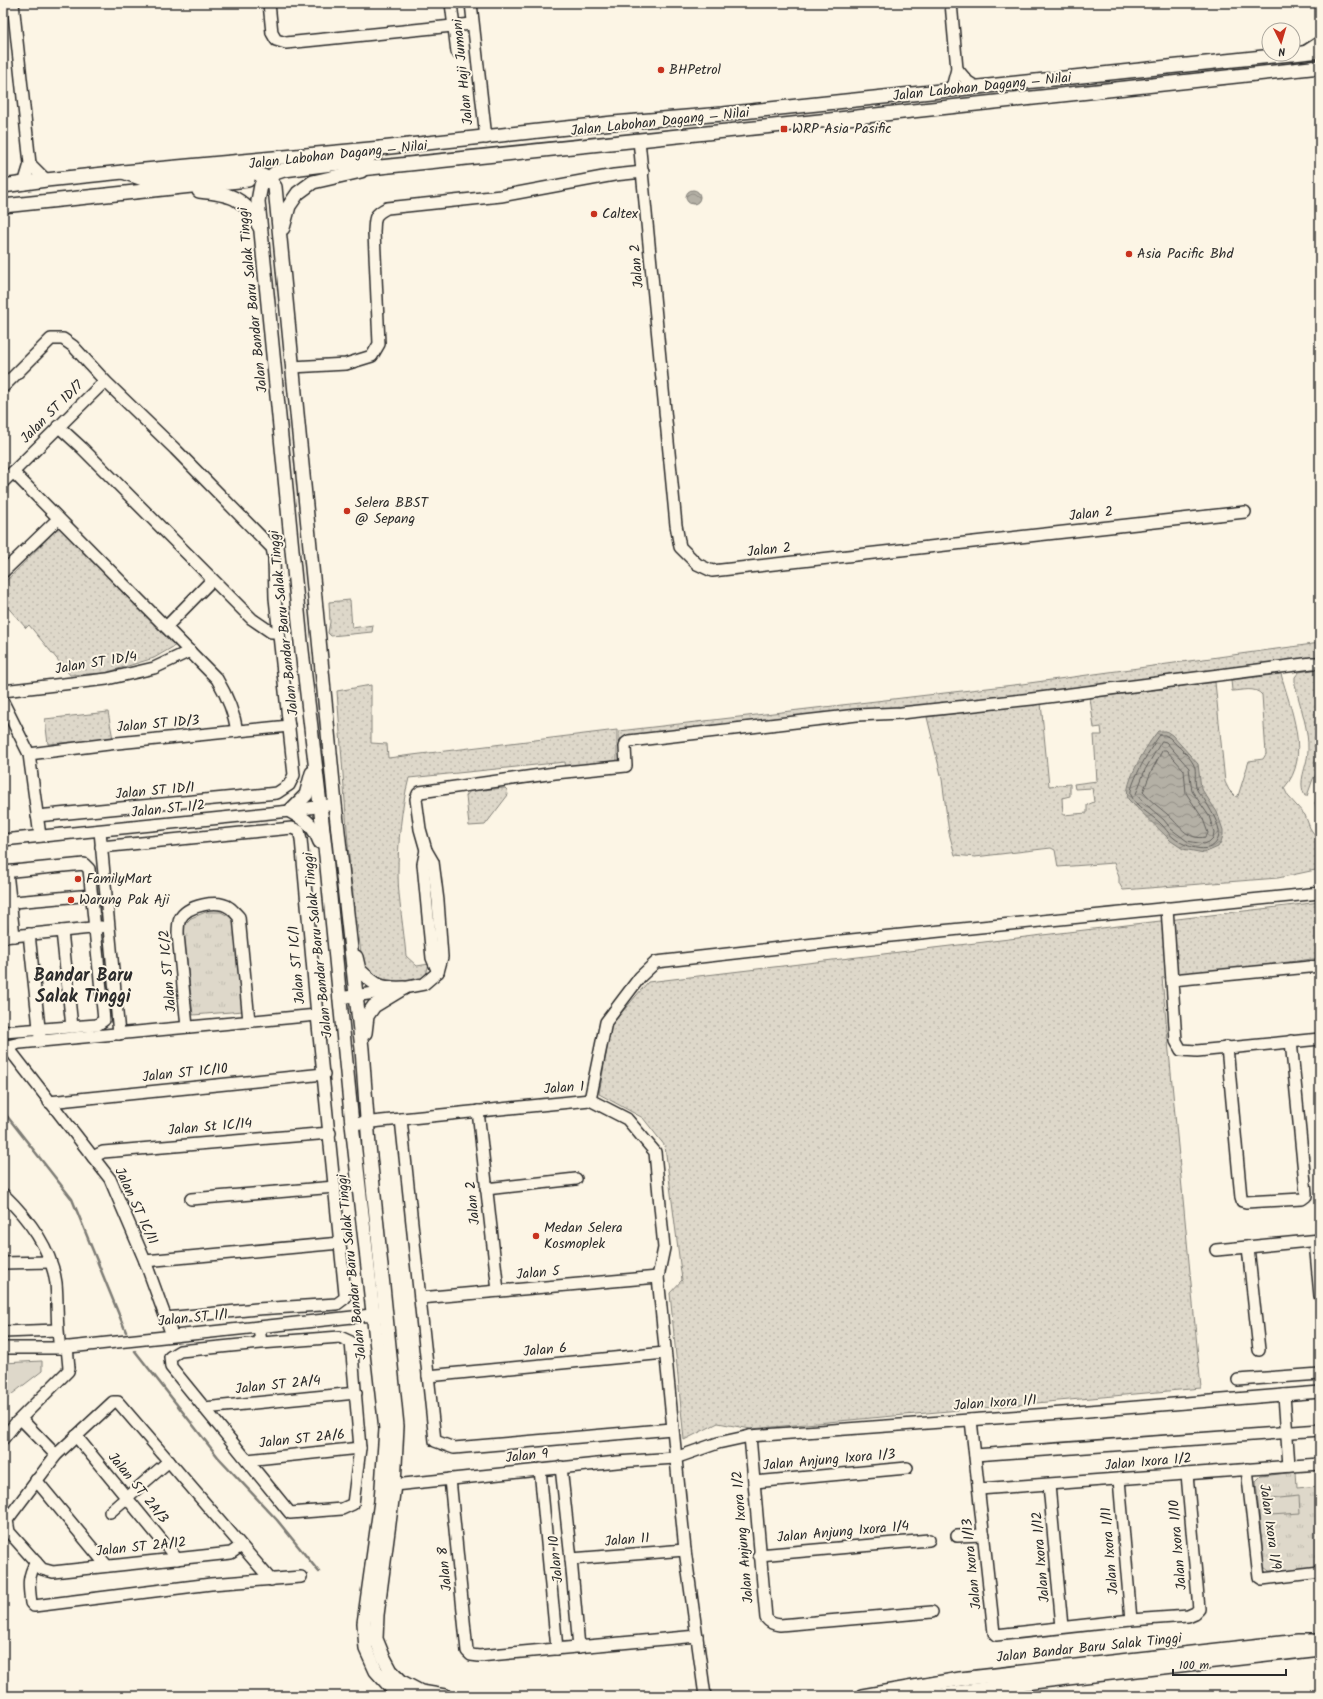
<svg xmlns="http://www.w3.org/2000/svg" width="1323" height="1699" font-family="Kalam,sans-serif">
<style>
.grass{fill:url(#grass-dots);stroke:#84827a}
.park{fill:url(#park-tufts);stroke:#84827a}
.garden{fill:#ded8ca;stroke:#84827a}
.water{fill:url(#water-waves);stroke:#7d7b74}
.lines{fill:none;stroke-linecap:round;stroke-linejoin:round}
.shore{stroke:#62605c;stroke-width:1}
.stream{stroke:#7d7b74;stroke-width:2.5}
.minor-casing{stroke:#2b2b2b;stroke-width:14}
.major-casing{stroke:#2b2b2b;stroke-width:16}
.minor{stroke:#fcf5e5;stroke-width:11}
.major{stroke:#fcf5e5;stroke-width:13}
.poi-dot{fill:#c8321e;stroke:#fcf5e5;stroke-width:1.5}
.labels{text-anchor:middle;dominant-baseline:central;stroke-width:4;stroke-linejoin:round;paint-order:stroke}
.poi-label{font-size:14px;fill:#2b2b2b;stroke:#fcf5e5;text-anchor:start}
.street-label{font-size:14px;fill:#2b2b2b;stroke:#fcf5e5}
.district-label{font-size:18px;font-weight:bold;fill:#2b2b2b;stroke:#fcf5e5}
</style>
<defs>
<pattern id="grass-dots" width="8" height="8" patternUnits="userSpaceOnUse"><rect width="8" height="8" fill="#ded8ca"/><path d="M2 2h.1M6 6h.1" fill="none" stroke="#bfbaae" stroke-width="1.8" stroke-linecap="round"/></pattern>
<pattern id="park-tufts" width="24" height="20" patternUnits="userSpaceOnUse"><rect width="24" height="20" fill="#ded8ca"/><path d="M3 7l-1-3M5 7V3M7 7l1-3M15 17l-1-3M17 17v-4M19 17l1-3" fill="none" stroke="#bfbaae"/></pattern>
<pattern id="water-waves" width="16" height="10" patternUnits="userSpaceOnUse"><rect width="16" height="10" fill="#b4b0a5"/><path d="M0 5q4-4 8 0t8 0" fill="none" stroke="#938f87"/></pattern>
</defs>
<rect width="100%" height="100%" fill="#fcf5e5"/>
<filter id="ink" filterUnits="userSpaceOnUse"><feTurbulence type="fractalNoise" baseFrequency=".025" numOctaves="2"/><feDisplacementMap in="SourceGraphic" scale="8" xChannelSelector="R" yChannelSelector="G"/><feConvolveMatrix kernelMatrix="1 2 1 2 8 2 1 2 1" color-interpolation-filters="sRGB"/></filter>
<g filter="url(#ink)">
<g class="grass">
<path d="M59,527L178,644L154,658L105,673L70,675L29,625L26,628L3,602V584Z"/>
<path d="M350,600L352,628L373,625L372,632L331,636L328,633L330,622L329,602Z"/>
<path d="M1320,643V657L1256,664L965,702L870,709L619,739V731L1022,684Z"/>
<path d="M1320,669V768L1313,779L1307,796H1305C1297,781 1307,768 1308,751C1309,729 1300,706 1295,685V677L1299,672Z"/>
<path d="M1281,674C1290,708 1312,757 1284,788L1288,796L1305,815L1310,828L1320,843V869L1278,878L1123,890L1119,883V877L1114,863L1058,867L1055,850L1051,848L975,857L955,855L949,833L942,779L927,717L1041,703L1049,786L1070,784V796L1062,798L1063,815L1087,813V805L1094,802L1092,788L1075,789L1074,784L1097,781L1094,735H1102L1101,727L1094,728L1090,698L1215,682L1225,782L1229,790L1236,797L1238,796L1249,761L1263,759L1266,754L1262,695C1255,686 1242,691 1232,691L1231,680Z"/>
<path d="M371,685V743L387,744L388,758L617,730V764L566,770L565,762L409,778C401,809 398,842 398,873C398,899 404,930 406,956L417,966L429,964L425,978L420,981L389,984L365,972L362,960L350,871L337,691Z"/>
<path d="M108,712L113,739L48,744L45,719Z"/>
<path d="M505,788L507,790L508,795L485,825L469,826L466,796L470,791Z"/>
<path d="M1320,789V820L1315,803Z"/>
<path d="M1320,902V958L1162,978L1201,1388L751,1429L718,1423L684,1440L670,1293L682,1280L665,1146L643,1118L599,1094L611,1025L648,982Z"/>
</g>
<g class="park">
<path d="M206,912H221L234,919L243,1011L193,1015L183,926L191,918Z"/>
<path d="M1296,1472L1297,1488L1318,1486L1320,1506V1567L1269,1571L1264,1567L1256,1481L1261,1476Z"/>
</g>
<g class="garden">
<path d="M42,1361V1371L3,1401V1363Z"/>
<path d="M1299,1496L1300,1513L1271,1515L1270,1499Z"/>
</g>
<g class="water">
<circle cx="693" cy="197" r="7"/>
<path d="M1158,731H1166L1172,735L1198,764L1201,788L1217,812L1223,830V835L1221,842L1218,847L1204,853L1183,849L1171,841L1128,799C1123,783 1148,743 1158,731Z"/>
</g>
<g class="lines">
<g class="shore">
<path d="M1160,735H1165L1170,738C1177,746 1192,757 1195,768C1196,775 1194,783 1197,790C1198,793 1202,796 1204,799C1209,807 1221,826 1219,835C1215,858 1185,847 1174,838C1168,834 1165,827 1159,822C1151,815 1135,806 1131,795C1128,786 1153,743 1160,735Z"/>
<path d="M1162,741L1166,742L1189,768L1192,791L1209,816L1214,832L1213,838L1209,842L1204,844L1187,841L1171,829L1164,820L1143,802L1136,794L1145,770Z"/>
<path d="M1163,750H1166L1184,770L1186,793L1203,819L1208,833L1206,837C1186,841 1179,824 1167,814C1159,807 1150,801 1143,792L1151,772Z"/>
</g>
<g class="stream">
<path d="M3,1111L72,1199L126,1332"/>
<path d="M135,1351L218,1457L277,1520L319,1572"/>
</g>
<g class="minor-casing">
<g id="minor">
<path d="M13,3L30,164L24,184"/>
<path d="M269,3L272,33L276,40L286,43L472,24"/>
<path d="M451,3L457,52"/>
<path d="M471,3L486,138"/>
<path d="M1303,53L1320,42"/>
<path d="M957,69L968,82L976,87"/>
<path d="M947,91L953,84L957,69L951,3"/>
<path d="M639,140L676,525L680,547L697,564L712,571L1245,512"/>
<path d="M30,164L46,180"/>
<path d="M292,367L346,364L372,356L379,344L374,232C375,218 373,215 387,208L501,196L614,175L643,172"/>
<path d="M3,387L51,339H63L73,346L105,381L175,449L272,548L274,558L275,598L294,775L289,785L277,793L37,816"/>
<path d="M58,426L82,448L252,619L271,632H279"/>
<path d="M13,472L217,679C227,696 234,712 237,731"/>
<path d="M3,482L105,381"/>
<path d="M3,572L58,519"/>
<path d="M166,627L212,580"/>
<path d="M3,691L107,679L154,668L190,651"/>
<path d="M3,702L29,754L40,836"/>
<path d="M29,754L117,743L289,726"/>
<path d="M100,831L119,1034"/>
<path d="M3,840L290,811L335,804"/>
<path d="M101,847L292,828L299,831L301,839L317,1015L345,1294V1298L337,1304L257,1309L166,1318"/>
<path d="M426,850L423,864L432,958L438,972"/>
<path d="M3,872L84,864L89,869L104,1020L97,1025L3,1032"/>
<path d="M7,872L14,936"/>
<path d="M3,903L92,895"/>
<path d="M1167,908L1176,1041L1181,1050L1197,1051L1320,1039"/>
<path d="M62,931L72,1027"/>
<path d="M29,934L40,1037"/>
<path d="M3,937L101,927"/>
<path d="M1172,980L1320,966"/>
<path d="M339,998L382,992L424,984L438,972L442,957L438,901L433,862L426,850L420,829L416,799L418,794L420,792L555,773L626,766L625,747L626,743L629,741L857,715L901,713L1032,699L1312,663H1320"/>
<path d="M187,1027L178,934C178,930 178,923 180,919C187,905 218,899 230,908C233,910 236,914 239,917L249,1021"/>
<path d="M6,1045L110,1179L145,1261L172,1335"/>
<path d="M3,1047L20,1043L317,1015"/>
<path d="M1227,1047L1241,1198L1242,1201L1246,1202L1302,1199L1306,1196V1193L1291,1041"/>
<path d="M590,1100L606,1022L640,977L656,962L841,941L1320,893"/>
<path d="M49,1102L324,1074"/>
<path d="M478,1111L498,1291"/>
<path d="M401,1119L435,1441L454,1448L672,1429"/>
<path d="M352,1124L590,1100L627,1119L655,1152L664,1248L658,1277L685,1550L705,1696"/>
<path d="M93,1157L103,1152L330,1133"/>
<path d="M486,1189L576,1179"/>
<path d="M3,1194C28,1218 51,1247 56,1283C58,1304 56,1326 60,1348"/>
<path d="M191,1199L335,1187"/>
<path d="M1315,1241L1320,1296"/>
<path d="M1248,1247L1259,1350"/>
<path d="M1216,1250L1320,1240"/>
<path d="M145,1261L340,1243"/>
<path d="M3,1263L50,1262"/>
<path d="M420,1298L658,1277"/>
<path d="M259,1327L261,1343L180,1351L170,1357L171,1367L290,1513L342,1509L353,1504L360,1448L351,1342L340,1337L261,1343"/>
<path d="M3,1332L57,1330"/>
<path d="M3,1348H60L381,1314"/>
<path d="M428,1376L665,1353"/>
<path d="M1238,1380L1320,1374"/>
<path d="M1284,1395L1289,1466"/>
<path d="M204,1408L356,1393"/>
<path d="M21,1419L56,1455"/>
<path d="M971,1420L994,1633L996,1635L1131,1620L1188,1616L1195,1613L1199,1609L1187,1474"/>
<path d="M76,1436L177,1559"/>
<path d="M750,1436L766,1618C770,1623 773,1624 780,1625L932,1612"/>
<path d="M3,1439L15,1424L68,1371L69,1368L67,1347"/>
<path d="M975,1455L1320,1430"/>
<path d="M247,1460L360,1448"/>
<path d="M561,1467L571,1559L579,1647"/>
<path d="M540,1469L557,1649"/>
<path d="M1247,1469L1259,1577L1262,1579L1320,1572"/>
<path d="M450,1479L467,1651L471,1655L479,1656L697,1636"/>
<path d="M1119,1479L1131,1620"/>
<path d="M36,1480L107,1566"/>
<path d="M754,1482L907,1468"/>
<path d="M386,1483L394,1485L617,1462L675,1458L718,1443L750,1436L1076,1412L1320,1392"/>
<path d="M1049,1485L1062,1627"/>
<path d="M979,1489L1320,1464"/>
<path d="M110,1512L169,1461"/>
<path d="M957,1536L984,1535"/>
<path d="M241,1546L231,1553L53,1572L42,1569L9,1532L7,1520L56,1455L113,1402H118L271,1580"/>
<path d="M759,1555L929,1540"/>
<path d="M571,1559L685,1550"/>
<path d="M36,1562C27,1578 29,1586 31,1603L34,1606L211,1584L301,1577"/>
</g>
</g>
<g class="major-casing">
<g id="major">
<path d="M1293,54L1320,51"/>
<path d="M381,148L364,160L284,170L275,173L261,185L258,201L301,642L326,856L352,1124L386,1429L381,1501L364,1623L366,1649L376,1671L394,1691L405,1696"/>
<path d="M351,170L783,125L1320,67"/>
<path d="M123,172L146,180L253,172L268,178L275,187L335,804L362,1049L369,1146L397,1426L394,1485L377,1615L376,1639L383,1656L391,1671L402,1682L421,1692L445,1696"/>
<path d="M3,186L46,180L123,172L381,148L613,123L723,114L1291,54"/>
<path d="M199,191C229,194 244,196 259,226"/>
<path d="M3,206L248,180"/>
<path d="M283,228L289,206L298,193L313,182L361,171"/>
<path d="M312,773L306,795L290,811C306,820 313,824 320,842"/>
<path d="M356,957L359,970C376,986 380,989 404,988"/>
<path d="M365,1033L367,1016L374,1006L402,989"/>
<path d="M862,1696L960,1679L1298,1641H1320"/>
<path d="M935,1696L1033,1682L1320,1649"/>
</g>
</g>
<use href="#minor" class="minor"/>
<use href="#major" class="major"/>
</g>
</g>
<g class="poi-dot">
<circle cx="661" cy="70" r="4"/>
<rect x="780" y="125" width="8" height="8" rx="2"/>
<circle cx="594" cy="214" r="4"/>
<circle cx="1129" cy="254" r="4"/>
<circle cx="347" cy="511" r="4"/>
<circle cx="78" cy="879" r="4"/>
<circle cx="71" cy="900" r="4"/>
<circle cx="536" cy="1236" r="4"/>
</g>
<g class="labels">
<g class="poi-label">
<text x="669" y="70">BHPetrol</text>
<text x="792" y="129">WRP Asia Pasific</text>
<text x="602" y="214">Caltex</text>
<text x="1137" y="254">Asia Pacific Bhd</text>
<text x="355" y="503">Selera BBST<tspan x="355" dy="16">@ Sepang</tspan></text>
<text x="86" y="879">FamilyMart</text>
<text x="79" y="900">Warung Pak Aji</text>
<text x="544" y="1228">Medan Selera<tspan x="544" dy="16">Kosmoplek</tspan></text>
</g>
<g class="street-label">
<text transform="translate(463 72) rotate(-96)">Jalan Haji Jumani</text>
<text transform="translate(982 87) rotate(-6)">Jalan Labohan Dagang ‒ Nilai</text>
<text transform="translate(660 122) rotate(-6)">Jalan Labohan Dagang ‒ Nilai</text>
<text transform="translate(338 155) rotate(-6)">Jalan Labohan Dagang ‒ Nilai</text>
<text transform="translate(637 266) rotate(-95)">Jalan 2</text>
<text transform="translate(253 300) rotate(-96)">Jalan Bandar Baru Salak Tinggi</text>
<text transform="translate(52 412) rotate(-45)">Jalan ST 1D/7</text>
<text transform="translate(1091 514) rotate(-6)">Jalan 2</text>
<text transform="translate(769 550) rotate(-6)">Jalan 2</text>
<text transform="translate(284 623) rotate(-96)">Jalan Bandar Baru Salak Tinggi</text>
<text transform="translate(96 663) rotate(-9)">Jalan ST 1D/4</text>
<text transform="translate(158 724) rotate(-5)">Jalan ST 1D/3</text>
<text transform="translate(155 791) rotate(-5)">Jalan ST 1D/1</text>
<text transform="translate(168 809) rotate(-6)">Jalan ST 1/2</text>
<text transform="translate(318 945) rotate(-96)">Jalan Bandar Baru Salak Tinggi</text>
<text transform="translate(297 965) rotate(-95)">Jalan ST 1C/1</text>
<text transform="translate(168 971) rotate(-95)">Jalan ST 1C/2</text>
<text transform="translate(185 1073) rotate(-6)">Jalan ST 1C/10</text>
<text transform="translate(564 1088) rotate(-4)">Jalan 1</text>
<text transform="translate(210 1127) rotate(-5)">Jalan St 1C/14</text>
<text transform="translate(473 1203) rotate(-96)">Jalan 2</text>
<text transform="translate(136 1206) rotate(65)">Jalan ST 1C/11</text>
<text transform="translate(352 1267) rotate(-96)">Jalan Bandar Baru Salak Tinggi</text>
<text transform="translate(538 1273) rotate(-5)">Jalan 5</text>
<text transform="translate(193 1318) rotate(-6)">Jalan ST 1/1</text>
<text transform="translate(545 1350) rotate(-5)">Jalan 6</text>
<text transform="translate(278 1385) rotate(-6)">Jalan ST 2A/4</text>
<text transform="translate(995 1403) rotate(-4)">Jalan Ixora 1/1</text>
<text transform="translate(302 1439) rotate(-6)">Jalan ST 2A/6</text>
<text transform="translate(527 1456) rotate(-6)">Jalan 9</text>
<text transform="translate(829 1460) rotate(-5)">Jalan Anjung Ixora 1/3</text>
<text transform="translate(1148 1462) rotate(-5)">Jalan Ixora 1/2</text>
<text transform="translate(138 1488) rotate(51)">Jalan ST 2A/3</text>
<text transform="translate(1270 1527) rotate(82)">Jalan Ixora 1/9</text>
<text transform="translate(843 1532) rotate(-5)">Jalan Anjung Ixora 1/4</text>
<text transform="translate(743 1537) rotate(-95)">Jalan Anjung Ixora 1/2</text>
<text transform="translate(627 1540) rotate(-5)">Jalan 11</text>
<text transform="translate(1178 1545) rotate(-95)">Jalan Ixora 1/10</text>
<text transform="translate(141 1547) rotate(-6)">Jalan ST 2A/12</text>
<text transform="translate(1110 1551) rotate(-95)">Jalan Ixora 1/11</text>
<text transform="translate(1041 1557) rotate(-95)">Jalan Ixora 1/12</text>
<text transform="translate(556 1559) rotate(-96)">Jalan 10</text>
<text transform="translate(972 1564) rotate(-96)">Jalan Ixora 1/13</text>
<text transform="translate(445 1569) rotate(-96)">Jalan 8</text>
<text transform="translate(1089 1648) rotate(-6)">Jalan Bandar Baru Salak Tinggi</text>
</g>
<g class="district-label">
<text x="83" y="976">Bandar Baru<tspan x="83" dy="21">Salak Tinggi</tspan></text>
</g>
</g>
<rect width="1323" height="1699" fill="none" stroke="#fcf5e5" stroke-width="16"/>
<rect x="8" y="8" width="1307" height="1683" fill="none" stroke="#2b2b2b" stroke-width="1.5" filter="url(#ink)"/>
<g transform="translate(1281 42) rotate(175)"><circle r="19" fill="#fcf5e5" stroke="#a8a49b"/>
<path d="M0-3L7 15L0 10L-7 15Z" fill="#c8321e"/>
<text y="-6" font-size="11" font-weight="bold" text-anchor="middle" fill="#2b2b2b">N</text>
</g>
<path d="M1173 1669v6h113v-6" fill="none" stroke="#2b2b2b" stroke-width="2"/>
<text x="1179" y="1669" font-size="12" fill="#2b2b2b" stroke="#fcf5e5" stroke-width="3" paint-order="stroke">100 m</text>
</svg>
